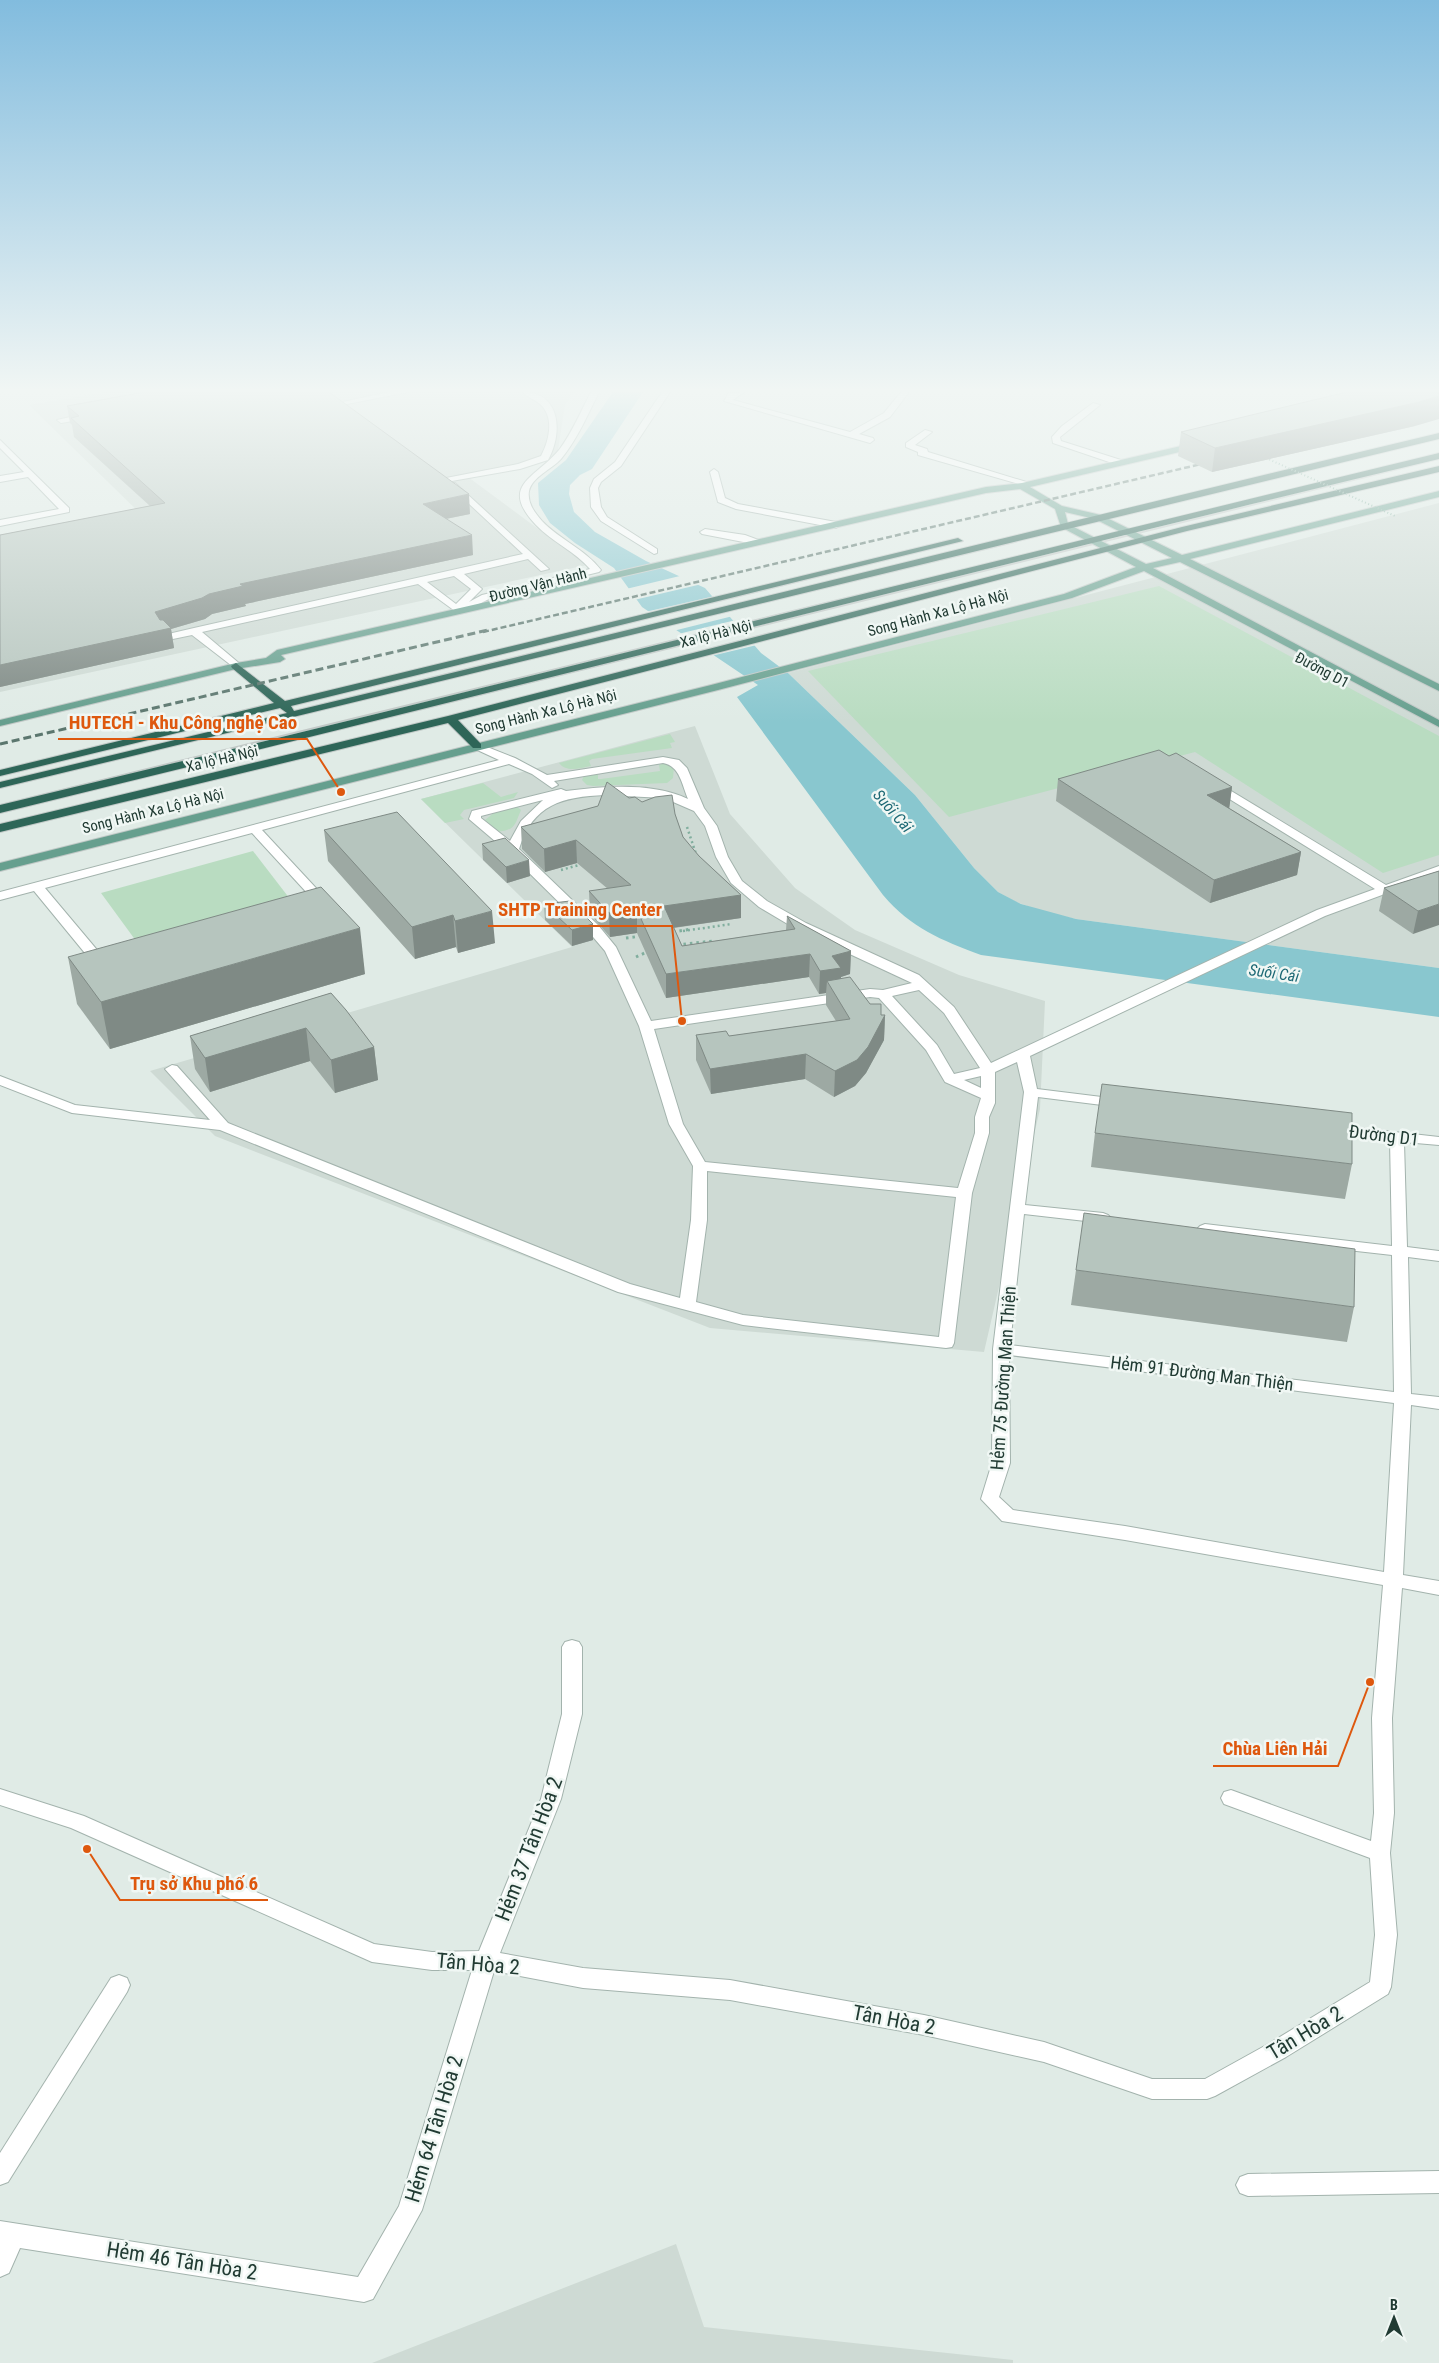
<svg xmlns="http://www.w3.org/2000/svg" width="1439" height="2363" font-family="'Roboto Condensed',sans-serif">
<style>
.built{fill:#cedad4}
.green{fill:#b9dcc1}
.water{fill:#89c7cf}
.pier{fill:#e0ebe6}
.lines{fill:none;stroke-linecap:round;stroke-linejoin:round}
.minor-casing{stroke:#a3b3ad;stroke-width:2}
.major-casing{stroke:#c1c8c6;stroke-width:2}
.highway-casing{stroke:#c1c8c6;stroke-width:2}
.path-far1{stroke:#81ae9e;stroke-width:2.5;stroke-dasharray:2 3;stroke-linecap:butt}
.path{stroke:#81ae9e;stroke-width:3;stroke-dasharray:2.5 4;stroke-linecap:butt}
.minor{fill:#fff;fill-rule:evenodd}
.major{fill:#669f8e;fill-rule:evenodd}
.highway{fill:#2e6658;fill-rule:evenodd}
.rail-far1{stroke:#5b766e;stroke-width:2.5;stroke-dasharray:6 3;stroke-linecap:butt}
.rail{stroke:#5b766e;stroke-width:3;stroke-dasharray:8 4;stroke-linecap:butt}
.path-bridge{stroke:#81ae9e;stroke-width:2;stroke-dasharray:1 2.5;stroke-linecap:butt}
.wall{fill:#9da9a3}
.shaded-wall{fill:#7f8a85}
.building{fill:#b6c5be;stroke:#7f8a85}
.labels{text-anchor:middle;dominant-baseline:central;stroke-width:5;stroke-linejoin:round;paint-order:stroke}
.far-street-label{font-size:15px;fill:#213b33;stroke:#f0f7f4}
.far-water-label{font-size:16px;font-style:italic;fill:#1d6975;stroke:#f0f7f4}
.street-label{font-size:18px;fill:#213b33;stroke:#f0f7f4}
.near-street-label{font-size:21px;fill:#213b33;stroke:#f0f7f4}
.leader{fill:none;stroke:#de580e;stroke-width:2}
.callout-dot{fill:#de580e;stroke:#f0f7f4;stroke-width:2}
.callout-label{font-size:19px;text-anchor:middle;font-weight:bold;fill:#de580e;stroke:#f0f7f4;stroke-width:5;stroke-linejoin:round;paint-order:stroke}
</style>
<rect width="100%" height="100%" fill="#e0ebe6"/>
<g class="built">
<path d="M106,392H574L565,405L557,456L468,477L587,565L0,692V549L146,519L29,405Z"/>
<path d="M1439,503V968L1076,919L1045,912L1016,902L998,892L974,868L915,795L788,673Z"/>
<path d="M695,726L730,814L795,888L855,930L959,975L1045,1001L1040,1109L984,1352L710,1328L215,1136L150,1071L572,947L421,799Z"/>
<path d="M676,2244L704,2327L1013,2360V2363H372Z"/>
</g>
<g class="green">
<path d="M1159,586L1439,736V855L1383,873L1195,752L949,817L808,671Z"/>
<path d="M670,734L675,742L670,743L672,748L592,759L589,761L591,766C580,768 567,773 559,763Z"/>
<path d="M664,763L674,767L673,778L667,783L593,786L587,785L582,780L584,776L598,774V779H601L660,771L659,765Z"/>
<path d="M483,783L501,797L518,792L514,798L464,810L460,815L464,819L445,823L421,799Z"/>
<path d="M516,806L521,810C514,827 515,830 496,832L485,820L495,812Z"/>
<path d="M253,851L300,912L147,956L101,893Z"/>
</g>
<path class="water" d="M613,392H643L592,469L580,475L570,485L569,494L574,512L595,532L646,561L705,588L761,653L788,673L915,795L974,868L998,892L1021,904L1076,919L1439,968V1017L981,955C941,940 911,928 883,895L737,697L758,685L642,607L614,568L575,543L550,523L539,505L538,483L566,460Z"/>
<g class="pier">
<path d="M684,575L702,584L634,600L626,589Z"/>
<path d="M715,596L733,616L673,631L645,612Z"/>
<path d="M736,620L757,645L711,656L678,634Z"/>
</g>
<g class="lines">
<g class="minor-casing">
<g id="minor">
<path d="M389,392H408L342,405L338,403Z"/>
<path d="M523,392C561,392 563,434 548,460L520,469L446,482V478L518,464L541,456C549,441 555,417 540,404C534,399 528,398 523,392Z"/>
<path d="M591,392H599C588,414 577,440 561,459C552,469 532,477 529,491C527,503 535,513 542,521C560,540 585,549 601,570L599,572L489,599L459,614L418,584L202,632L240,664L241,666L236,669L192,635L168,640L163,637L164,635L194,628L523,554L452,488V484L455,483L549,569L541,571L528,559L464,574L482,589L469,602L482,595L590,569C575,551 552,542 536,525C498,485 536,478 559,450C572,433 581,411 591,392ZM454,576L471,589L456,604L427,582Z"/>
<path d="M662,392H670L621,466L601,482L598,488L601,507L607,517L657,549V553L654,554L601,521L591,507L590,488L594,479L615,462Z"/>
<path d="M744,392L733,400L850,432L884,413L901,392H909L890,417L859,434L873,438L874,440L870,443L724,401L729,393Z"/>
<path d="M1093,403L1100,405L1060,437L1061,441L1124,461V465H1118L1053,443L1052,437L1062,426Z"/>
<path d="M88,413L92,416L91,418L61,423L57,420Z"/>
<path d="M925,430L932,432L915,445L927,449L928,452L1033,484L1026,486L918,455V452L906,447V443Z"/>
<path d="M0,440L69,508V512L0,526V520L59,509L28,477L0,482V476L24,472L0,448Z"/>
<path d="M714,469L718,472L725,498L738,504L836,522L841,525L836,528L736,509L718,502L710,472Z"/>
<path d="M705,529L745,535L764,542L759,545L702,534L700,532Z"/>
<path d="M477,743L515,758L547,775L663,757L679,760L687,768L704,808L717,826L728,857L742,881L767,901L806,923L919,975L954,1007L991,1063L1317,910L1375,889L1210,787L1208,785L1210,783H1218L1386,885L1439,866V874L1325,916L1030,1056L1037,1089L1118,1099L1125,1103L1118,1107L1038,1097L1025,1205L1103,1213L1108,1215L1111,1218L1108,1221L1103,1223L1024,1214L1010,1345L1394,1392L1392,1255L1205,1234L1200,1232L1197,1229L1200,1226L1205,1224L1392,1246L1390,1140L1332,1133L1325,1129L1332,1125L1439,1137V1145L1404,1142L1407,1247L1439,1251V1261L1408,1257L1411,1394L1439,1397V1409L1411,1405L1403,1575L1439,1581V1595L1402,1588L1392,1718L1394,1813L1390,1853L1397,1935L1391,1987L1388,1994L1286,2057L1215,2096L1207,2099H1152L1044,2062L924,2035L730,2000L583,1988L494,1971L422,2210L373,2299L364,2302L20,2248L9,2273L0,2277V2221L358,2277L399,2206L472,1970H432L372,1962L71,1828L0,1805V1789L84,1816L374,1944L432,1952L479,1951L541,1799L562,1714V1647L565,1642L572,1640L579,1642L582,1647V1714L561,1799L500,1953L583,1968L730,1980L924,2015L1044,2042L1152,2079H1205L1270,2043L1370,1982L1375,1935L1370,1858L1224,1804L1221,1798L1224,1792L1231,1790L1371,1841L1374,1813L1372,1718L1383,1585L1125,1540L1008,1522L1002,1521L981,1499L992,1463L993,1349L1024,1092L1017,1062L995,1072V1103L989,1117V1133L972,1193L954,1343L952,1347L946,1348L743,1325L618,1292L220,1130L72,1113L0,1085V1076L75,1105L210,1120L165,1069L172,1065L177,1066L228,1123L630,1284L680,1298L691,1220L693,1166L669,1124L639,1026L605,951L588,931L509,853L469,819L472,811L561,789L566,791C604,786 653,782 688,799C682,785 680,766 663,763L554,781L558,785L552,788L532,774L509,764L262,830L328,901L330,904L324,908L320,907L252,833L45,888L108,963L110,966L103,970L98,969L34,891L0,900V892L499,760L473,748L471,746ZM605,795L664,798L694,811L705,826L716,857L731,883L759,907L796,929L912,983L883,990L870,989L651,1021L616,947L598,925L519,849C533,804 562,797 605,795ZM543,800L521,821L510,841L481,818V816ZM919,990L944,1013L980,1068L954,1074L937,1045L892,996ZM870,997L879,998L926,1050L945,1082L981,1098L975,1117V1133L958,1188L705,1162L683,1124L654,1029ZM981,1076V1088L964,1080ZM707,1171L956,1197L939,1337L743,1315L696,1302L707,1220ZM1009,1355L1394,1403L1384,1572L1125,1526L1013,1510L999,1497L1010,1463Z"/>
<path d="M119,1975L127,1978L130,1985L127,1992L8,2182L0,2185V2153L111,1978Z"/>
<path d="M1439,2171V2193L1248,2196L1240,2193L1236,2185L1240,2177L1248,2174Z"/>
</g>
</g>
<g class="major-casing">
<path id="major" d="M1198,442L1202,445L1201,447L1030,487L1062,506L1101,515L1182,555L1439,491V497L1190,559L1439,684V691L1180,562L1153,568L1439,720V727L1144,571L1072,598L718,690L0,871V863L711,685L1064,594L1136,567L1061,527L1055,509L1020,489L986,493L281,655L285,659L280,662L236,669L0,726V720L236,663L266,658L277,650L986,487L1022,483ZM1065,512L1095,519L1172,558L1146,564L1068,524Z"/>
</g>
<g class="highway-casing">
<g id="highway">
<path d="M1439,433V439L0,788V782L287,713L280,708L0,776V770L274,703L232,668L231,666L236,663L285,701L958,538L963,541L291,706L294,711C676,619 1057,524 1439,433Z"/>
<path d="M1439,453V459C959,574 480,696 0,813V805C480,690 959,569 1439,453Z"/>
<path d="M1439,466V472L1187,531L458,720L481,744V748H473L448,723L0,832V824L448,716L1182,527Z"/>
</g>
</g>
<g class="path-far1">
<path d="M687,827L696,854"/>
<path d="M561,870L579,865"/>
<path d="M683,931L732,924"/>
</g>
<g class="path">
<path d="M673,932L692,929"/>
<path d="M626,938L642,936"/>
<path d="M677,945L713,941"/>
<path d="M636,957L649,951"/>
</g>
<use href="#minor" class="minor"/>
<use href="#major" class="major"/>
<use href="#highway" class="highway"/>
<path class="rail-far1" d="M483,632L1210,462"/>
<path class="rail" d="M0,744L488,630"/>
<path class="path-bridge" d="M1266,458L1395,516"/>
</g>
<g class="wall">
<path d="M67,406L470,514L446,519L473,555L245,604L246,606L212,614L205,619L171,629L174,648L0,687V535L150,506L74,437L72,425L70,423Z"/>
<path d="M1415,426L1212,472L1178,456L1181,432Z"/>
<path d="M1169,756L1232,787L1229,808L1301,852L1297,875L1210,903L1056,801L1058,779Z"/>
<path d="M629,798L675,814L683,837L699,856L741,895V918L674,928L682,946L786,930L787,916L851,951L850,974L841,977V979L870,1004L881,1015H885L884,1040L866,1073L855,1086L834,1097L805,1079L711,1094L696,1060V1035L729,1036L836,1021L826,1005V993L819,994L809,977L666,998L637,933L610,937L590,914L589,891L608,889L577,863L545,872L522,849L521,827Z"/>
<path d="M324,830L495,943L458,953L456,947L415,959L328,861Z"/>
<path d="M482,844L530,876L507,883L483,860Z"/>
<path d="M1439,871L1413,934L1379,911L1384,888Z"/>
<path d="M544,904L593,924V940L572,946L545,920Z"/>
<path d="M68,957L365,974L110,1049L77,1004Z"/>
<path d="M331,993L374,1047L378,1080L335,1093L310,1061L210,1092L195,1069L190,1036Z"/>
<path d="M1095,1133L1352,1164L1345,1199L1091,1167Z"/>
<path d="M1076,1270L1354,1307L1347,1342L1071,1305Z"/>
</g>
<g class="shaded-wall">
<path d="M1439,396V419L1415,426L1212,472L1215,448Z"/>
<path d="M469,494L470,514L425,523L423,504Z"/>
<path d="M472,535L473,555L245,604L246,606L212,614L205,619L171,629L174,648L0,687V665L209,594L240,584Z"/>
<path d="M1232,787L1229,810L1207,795Z"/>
<path d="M576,840L577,863L545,872L544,849Z"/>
<path d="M1301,852L1297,875L1210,903L1214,880Z"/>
<path d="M529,860L530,876L507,883L506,867Z"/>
<path d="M741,895V918L664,929V906Z"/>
<path d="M1439,904V925L1413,934L1418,911Z"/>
<path d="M637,910V933L610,937L609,913Z"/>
<path d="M492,911L495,943L458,953L455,921Z"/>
<path d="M453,915L456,947L415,959L412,927Z"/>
<path d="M593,924V940L572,946V930Z"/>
<path d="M360,928L365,974L110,1049L101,1002Z"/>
<path d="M851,951L850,974L841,977V991L827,981L826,993L819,994L820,971L832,956Z"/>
<path d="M810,954L809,977L666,998V974Z"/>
<path d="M885,1015L884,1040L866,1073L855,1086L834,1097L835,1071Z"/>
<path d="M306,1028L310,1061L210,1092L205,1058Z"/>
<path d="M374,1047L378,1080L335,1093L331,1060Z"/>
<path d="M806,1054L805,1079L711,1094L710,1069Z"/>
</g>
<g class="building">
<path d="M145,392H329L469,494L423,504L472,535L240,584L243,586L209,594L202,598L155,612L160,620H163L171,628L0,665V535L165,503L71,418L79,416L67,406Z"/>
<path d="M1347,392H1439V396L1419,402L1215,448L1181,432Z"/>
<path d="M1159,750L1169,756L1176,753L1232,787L1207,795L1301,852L1214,880L1058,779Z"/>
<path d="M607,782L629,798L635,797L642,802L655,797L672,795L675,814L683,837L699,856L741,895L664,906L682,946L795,929L787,916L851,951L832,956L841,968L820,971L810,954L666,974L637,910L609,913L589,891L631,885L576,840L544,849L521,827L598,806Z"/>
<path d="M397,812L492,911L455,921L453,915L412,927L324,830Z"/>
<path d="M505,838L529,860L506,867L482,844Z"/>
<path d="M1439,871V904L1418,911L1384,888Z"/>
<path d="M321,887L360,928L101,1002L68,957Z"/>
<path d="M570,901L593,924L572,930L544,904Z"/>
<path d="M850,977L870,1004H881V1015H885L868,1047L857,1060L835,1071L806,1054L710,1069L696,1035L726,1031L729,1036L850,1019L827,981Z"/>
<path d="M331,993L346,1010L374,1047L331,1060L306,1028L205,1058L190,1036Z"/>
<path d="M1102,1084L1352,1113V1164L1095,1133Z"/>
<path d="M1084,1213L1355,1249L1354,1307L1076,1270Z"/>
</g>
<linearGradient id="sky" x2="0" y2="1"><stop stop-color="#82bcde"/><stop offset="0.54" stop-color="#f1f6f4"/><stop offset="1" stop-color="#f1f6f4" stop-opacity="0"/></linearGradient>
<rect width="1439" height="723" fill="url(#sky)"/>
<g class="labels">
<g class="far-street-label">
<text transform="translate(538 585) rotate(-14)">Đường Vận Hành</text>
<text transform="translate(938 613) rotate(-15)">Song Hành Xa Lộ Hà Nội</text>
<text transform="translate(716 634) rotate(-14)">Xa lộ Hà Nội</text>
<text transform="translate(1322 670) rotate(28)">Đường D1</text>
<text transform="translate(546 712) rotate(-14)">Song Hành Xa Lộ Hà Nội</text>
<text transform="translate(222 759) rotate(-13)">Xa lộ Hà Nội</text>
<text transform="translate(153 811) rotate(-14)">Song Hành Xa Lộ Hà Nội</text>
</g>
<g class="far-water-label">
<text transform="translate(893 811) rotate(49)">Suối Cái</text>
<text transform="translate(1274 973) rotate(8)">Suối Cái</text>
</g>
<g class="street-label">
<text transform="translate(1384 1135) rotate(7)">Đường D1</text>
<text transform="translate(1202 1373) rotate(7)">Hẻm 91 Đường Man Thiện</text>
<text transform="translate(1003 1378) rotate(-86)">Hẻm 75 Đường Man Thiện</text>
</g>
<g class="near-street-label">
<text transform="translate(529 1849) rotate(-69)">Hẻm 37 Tân Hòa 2</text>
<text transform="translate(478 1964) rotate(5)">Tân Hòa 2</text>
<text transform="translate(894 2020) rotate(11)">Tân Hòa 2</text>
<text transform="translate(1305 2033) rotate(-31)">Tân Hòa 2</text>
<text transform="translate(434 2129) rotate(-73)">Hẻm 64 Tân Hòa 2</text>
<text transform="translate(182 2261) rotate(9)">Hẻm 46 Tân Hòa 2</text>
</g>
</g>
<path class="leader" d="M341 792L307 739H58M682 1021L672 926H488M1370 1682L1338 1766H1213M87 1849L120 1900H268"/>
<g class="callout-dot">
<circle cx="341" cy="792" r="5"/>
<circle cx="682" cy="1021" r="5"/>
<circle cx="1370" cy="1682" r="5"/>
<circle cx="87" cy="1849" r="5"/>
</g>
<g class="callout-label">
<text x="183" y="729">HUTECH - Khu Công nghệ Cao</text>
<text x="580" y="916">SHTP Training Center</text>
<text x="1275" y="1755">Chùa Liên Hải</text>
<text x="194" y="1890">Trụ sở Khu phố 6</text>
</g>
<g transform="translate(1394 2318)" stroke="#f0f7f4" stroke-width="4" paint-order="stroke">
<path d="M0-4L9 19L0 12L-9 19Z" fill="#213b33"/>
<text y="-8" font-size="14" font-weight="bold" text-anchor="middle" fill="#213b33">B</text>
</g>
</svg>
